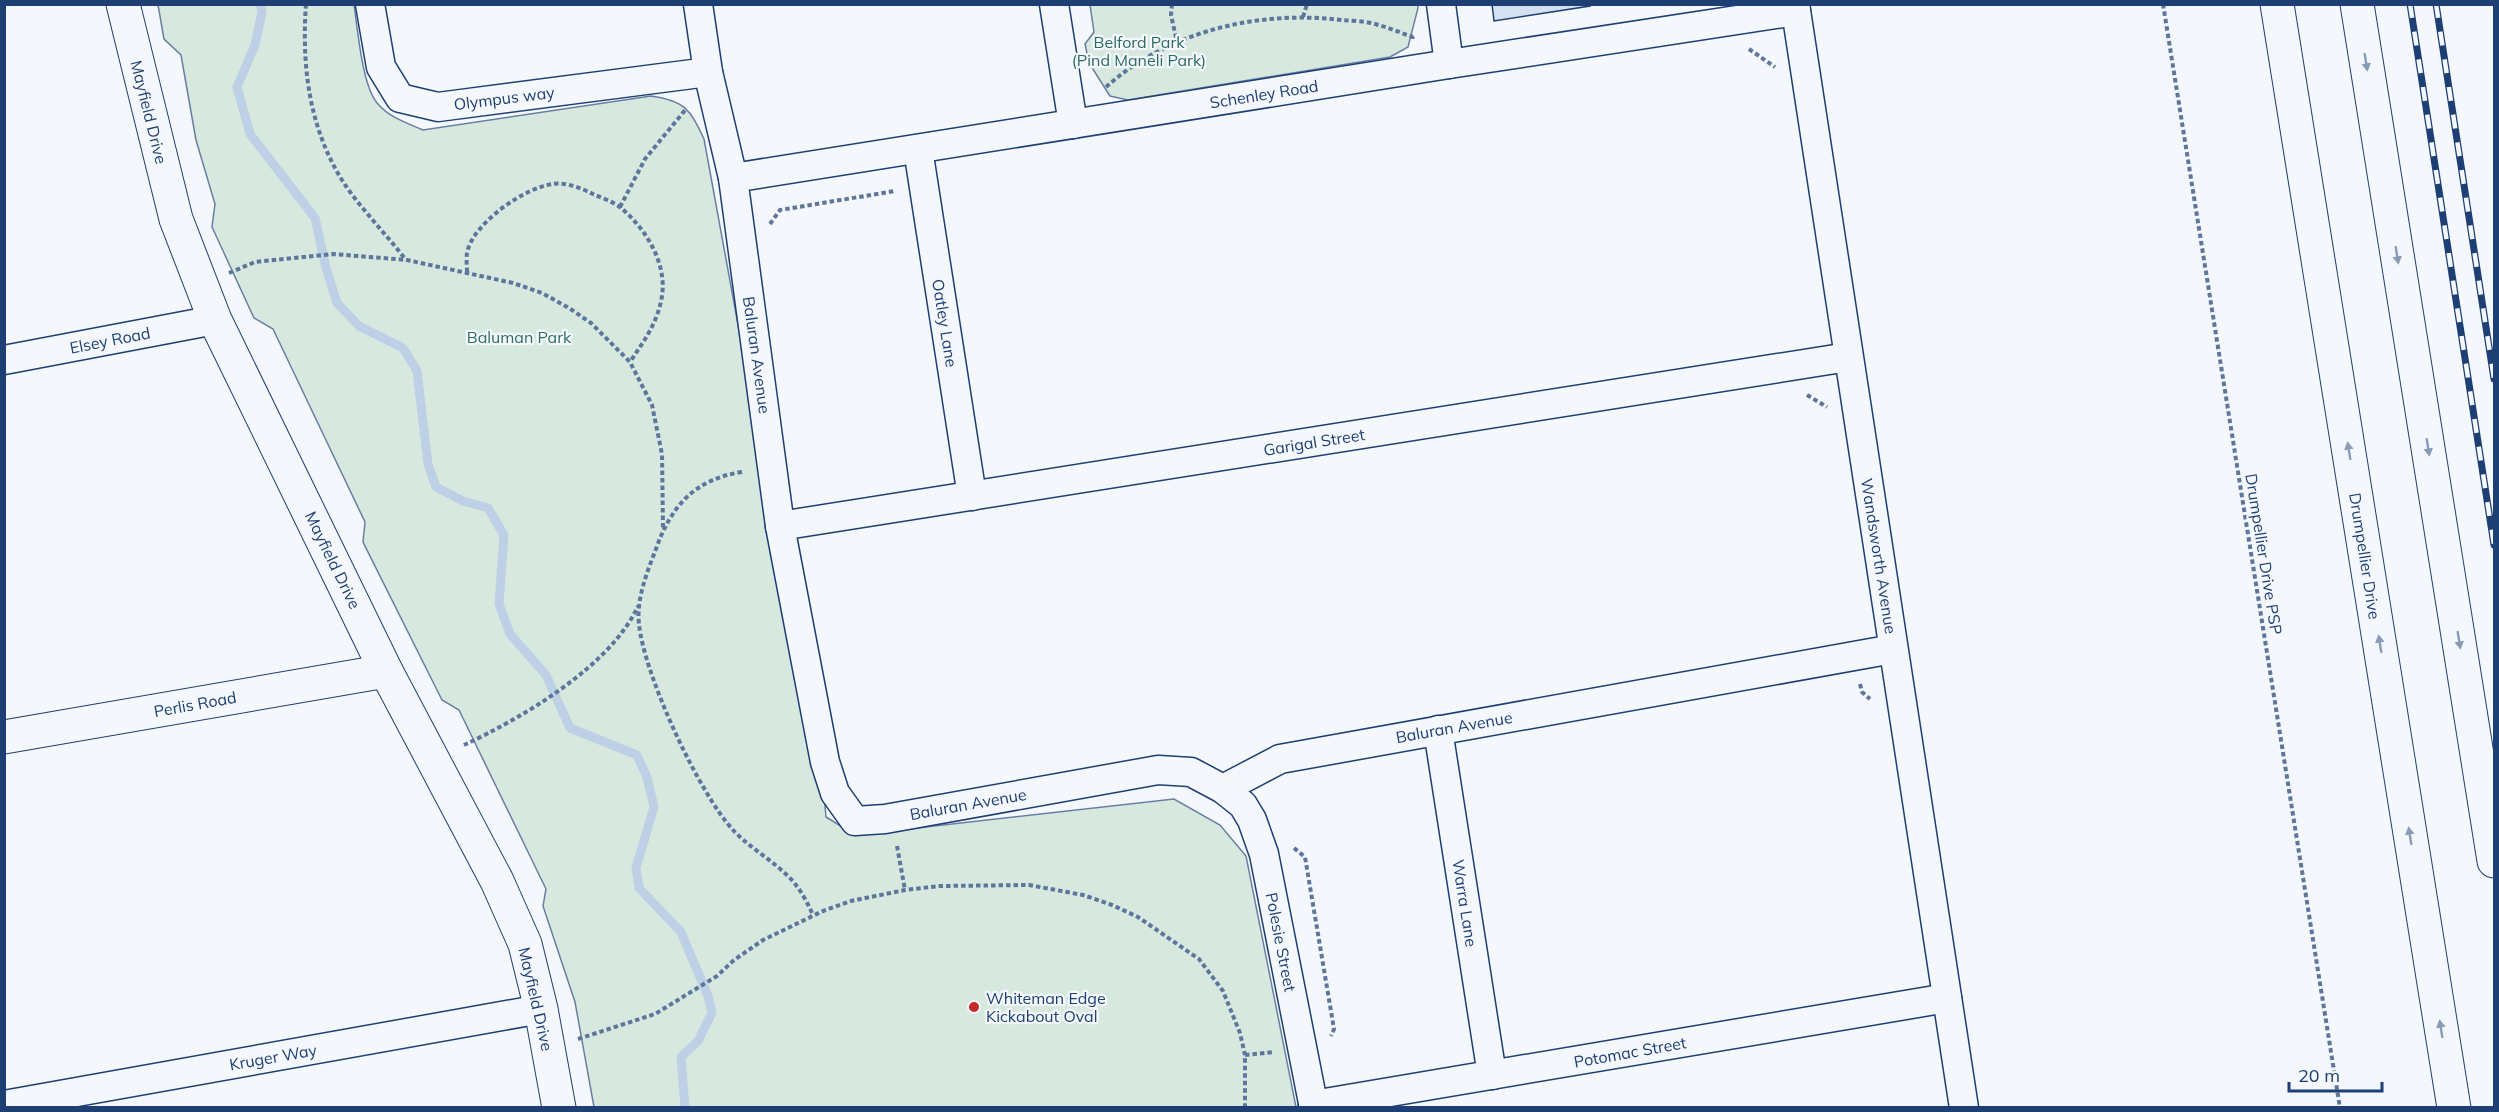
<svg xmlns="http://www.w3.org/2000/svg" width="2499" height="1112" font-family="Mulish,sans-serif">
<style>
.green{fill:#d7e8df;stroke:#687fa3;stroke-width:1.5}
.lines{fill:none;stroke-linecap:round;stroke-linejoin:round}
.stream{stroke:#bed0e5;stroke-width:9}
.building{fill:#d5e0f0;stroke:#1d3f73;stroke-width:1.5}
.street-casing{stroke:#1d3f73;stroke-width:31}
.secondary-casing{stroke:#1d3f73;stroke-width:35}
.primary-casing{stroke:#1d3f73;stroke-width:35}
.path{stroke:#5e769c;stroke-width:4;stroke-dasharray:4.5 3;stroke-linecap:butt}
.street{stroke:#f4f7fb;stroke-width:28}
.secondary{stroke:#f4f7fb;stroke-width:33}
.primary{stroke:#f4f7fb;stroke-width:33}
.rail-casing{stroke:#1d3f73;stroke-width:7}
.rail{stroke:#f4f7fb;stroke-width:4.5;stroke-dasharray:14;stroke-linecap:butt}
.oneway{fill:#889bb7}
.poi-dot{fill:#c62828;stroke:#f4f7fb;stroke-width:2}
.labels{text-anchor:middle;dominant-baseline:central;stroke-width:4.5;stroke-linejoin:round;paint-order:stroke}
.park-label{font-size:16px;fill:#2c6c60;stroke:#f4f7fb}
.street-label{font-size:16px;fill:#1d3f73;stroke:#f4f7fb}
.poi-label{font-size:16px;fill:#1d3f73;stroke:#f4f7fb;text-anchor:start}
</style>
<rect width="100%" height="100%" fill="#f4f7fb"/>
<g class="green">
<path d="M158,5H354C358,30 362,87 378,104C390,118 407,123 423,130L651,96C685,101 690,109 704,139L824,794L826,817L855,835L1174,799L1220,825L1246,856L1296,1107H594L575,1002L543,906L546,889L459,710L442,700L363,542L365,522L273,329L254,318L212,227L215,204L196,140L181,55L164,39Z"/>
<path d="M1090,5H1418V8L1408,47L1390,57L1128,100L1110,96L1089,63L1085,44L1094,32Z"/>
</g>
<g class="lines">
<path class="stream" d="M260,4L262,12L255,45L237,87L250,134L315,218L326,268L337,303L359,326L403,348L417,371L428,464L436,487L463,501L488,508L504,535L499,604L510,634L546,675L570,728L637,755L647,777L654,807L636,868L639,888L681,932L708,996L712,1013L698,1041L681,1057L685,1108"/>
</g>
<path class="building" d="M1492,4H1590V6L1494,21Z"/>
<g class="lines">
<g class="street-casing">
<g id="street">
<path d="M370,4L381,67L400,98L438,107L708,72"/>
<path d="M698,4L708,72L733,178L780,526L825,762L835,793L855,821L885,819L1158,770L1191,772L1223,789L1280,759L1893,649"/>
<path d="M1054,4L1073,124"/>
<path d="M1441,4L1449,64"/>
<path d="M1795,4L1964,1108"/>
<path d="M918,149L972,496"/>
<path d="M733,178L1449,64L1796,11"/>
<path d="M4,360L215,320"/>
<path d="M780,526L1848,357"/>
<path d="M1438,730L1492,1075"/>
<path d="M1223,789L1243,805L1252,820L1264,854L1314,1108"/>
<path d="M4,1105L541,1009"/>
<path d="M1313,1105L1947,998"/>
</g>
</g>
<g class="secondary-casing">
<g id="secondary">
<path d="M123,4L176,219L215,320L386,671L497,881L525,944L541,1009L559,1108"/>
<path d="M4,737L386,671"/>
</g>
</g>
<g class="primary-casing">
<g id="primary">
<path d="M2277,4L2454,1108"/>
<path d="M2357,4L2494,861"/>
</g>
</g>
<g class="path">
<path d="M306,4C301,73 311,140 353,196C370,218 389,238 406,260"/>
<path d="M1172,4L1171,15L1177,42"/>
<path d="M2163,4L2340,1108"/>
<path d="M1303,17L1307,4"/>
<path d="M1749,49L1775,67"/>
<path d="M1106,87C1169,31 1258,10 1342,20C1353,21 1367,21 1378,25C1390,28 1401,33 1413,37L1414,36"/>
<path d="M620,207L645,159L686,109"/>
<path d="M770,224L780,210L895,191"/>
<path d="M467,272C467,266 466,259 467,253C472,224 525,187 553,184C566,182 581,188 593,194C602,198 614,202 621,208C646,229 667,263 662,296C658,322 644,341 630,362"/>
<path d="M229,273L255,262L333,254L407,260L513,283L542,293L569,308L591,323L630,362L652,405L662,454L663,528"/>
<path d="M1807,395L1827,407"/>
<path d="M742,472C695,479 671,506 656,549C647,572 636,600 639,624C644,675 699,793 733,830C750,848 772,860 789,877C800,888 807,902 813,915"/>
<path d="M1860,684L1862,692L1870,699"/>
<path d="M464,745C522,718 611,666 638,606"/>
<path d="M897,846L905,890"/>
<path d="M1294,848L1305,857L1334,1029L1331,1036"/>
<path d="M578,1039L655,1014L717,976L734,960L763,940L823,911L851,901L905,890L940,886L1029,885L1083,895L1112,905L1138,917L1199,959L1223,991L1240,1033L1245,1055V1108"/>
<path d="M1245,1055L1274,1052"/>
</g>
<use href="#street" class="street"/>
<use href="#secondary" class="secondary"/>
<use href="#primary" class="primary"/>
<g class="rail-casing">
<g id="rail">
<path d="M2410,4L2494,545"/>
<path d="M2436,4L2494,379"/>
</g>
</g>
<use href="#rail" class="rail"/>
</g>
<defs><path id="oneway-solid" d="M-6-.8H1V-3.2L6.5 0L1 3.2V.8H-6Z" transform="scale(1.5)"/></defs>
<g class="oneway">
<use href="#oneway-solid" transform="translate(2366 62) rotate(81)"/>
<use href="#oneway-solid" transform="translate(2397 255) rotate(81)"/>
<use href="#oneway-solid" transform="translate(2428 447) rotate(81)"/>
<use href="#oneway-solid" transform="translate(2349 451) rotate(-99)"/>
<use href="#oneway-solid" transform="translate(2459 640) rotate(81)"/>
<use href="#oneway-solid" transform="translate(2380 644) rotate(-99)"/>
<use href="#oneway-solid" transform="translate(2410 836) rotate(-99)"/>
<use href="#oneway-solid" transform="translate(2441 1029) rotate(-99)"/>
</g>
<circle class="poi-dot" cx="974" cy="1007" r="6"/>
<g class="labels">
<g class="park-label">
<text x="1139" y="42">Belford Park<tspan x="1139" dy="18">(Pind Maneli Park)</tspan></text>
<text x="519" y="337">Baluman Park</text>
</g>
<g class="street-label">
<text transform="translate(1264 94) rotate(-9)">Schenley Road</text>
<text transform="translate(504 98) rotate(-7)">Olympus way</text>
<text transform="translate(149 112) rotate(76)">Mayfield Drive</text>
<text transform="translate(945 323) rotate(81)">Oatley Lane</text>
<text transform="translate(110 340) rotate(-11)">Elsey Road</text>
<text transform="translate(757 355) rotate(82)">Baluran Avenue</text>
<text transform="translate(1314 442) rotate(-9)">Garigal Street</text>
<text transform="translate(2264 554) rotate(81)">Drumpellier Drive PSP</text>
<text transform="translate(1879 556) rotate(81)">Wandsworth Avenue</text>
<text transform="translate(2365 556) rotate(81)">Drumpellier Drive</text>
<text transform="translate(333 560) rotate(64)">Mayfield Drive</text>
<text transform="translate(195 704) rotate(-10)">Perlis Road</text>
<text transform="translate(1454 727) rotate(-10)">Baluran Avenue</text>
<text transform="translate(968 804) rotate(-10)">Baluran Avenue</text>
<text transform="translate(1465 903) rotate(81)">Warra Lane</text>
<text transform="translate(1281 942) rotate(79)">Polesie Street</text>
<text transform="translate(536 999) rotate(77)">Mayfield Drive</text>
<text transform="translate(1630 1052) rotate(-10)">Potomac Street</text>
<text transform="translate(273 1057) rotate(-10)">Kruger Way</text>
</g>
<g class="poi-label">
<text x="986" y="998">Whiteman Edge<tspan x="986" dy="18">Kickabout Oval</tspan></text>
</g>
</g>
<rect width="2499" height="1112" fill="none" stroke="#1d3f73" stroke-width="12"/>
<path d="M2289 1082v9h93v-9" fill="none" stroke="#1d3f73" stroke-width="3"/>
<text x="2298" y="1082" font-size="18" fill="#1d3f73" stroke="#f4f7fb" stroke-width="4.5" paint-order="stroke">20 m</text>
</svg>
